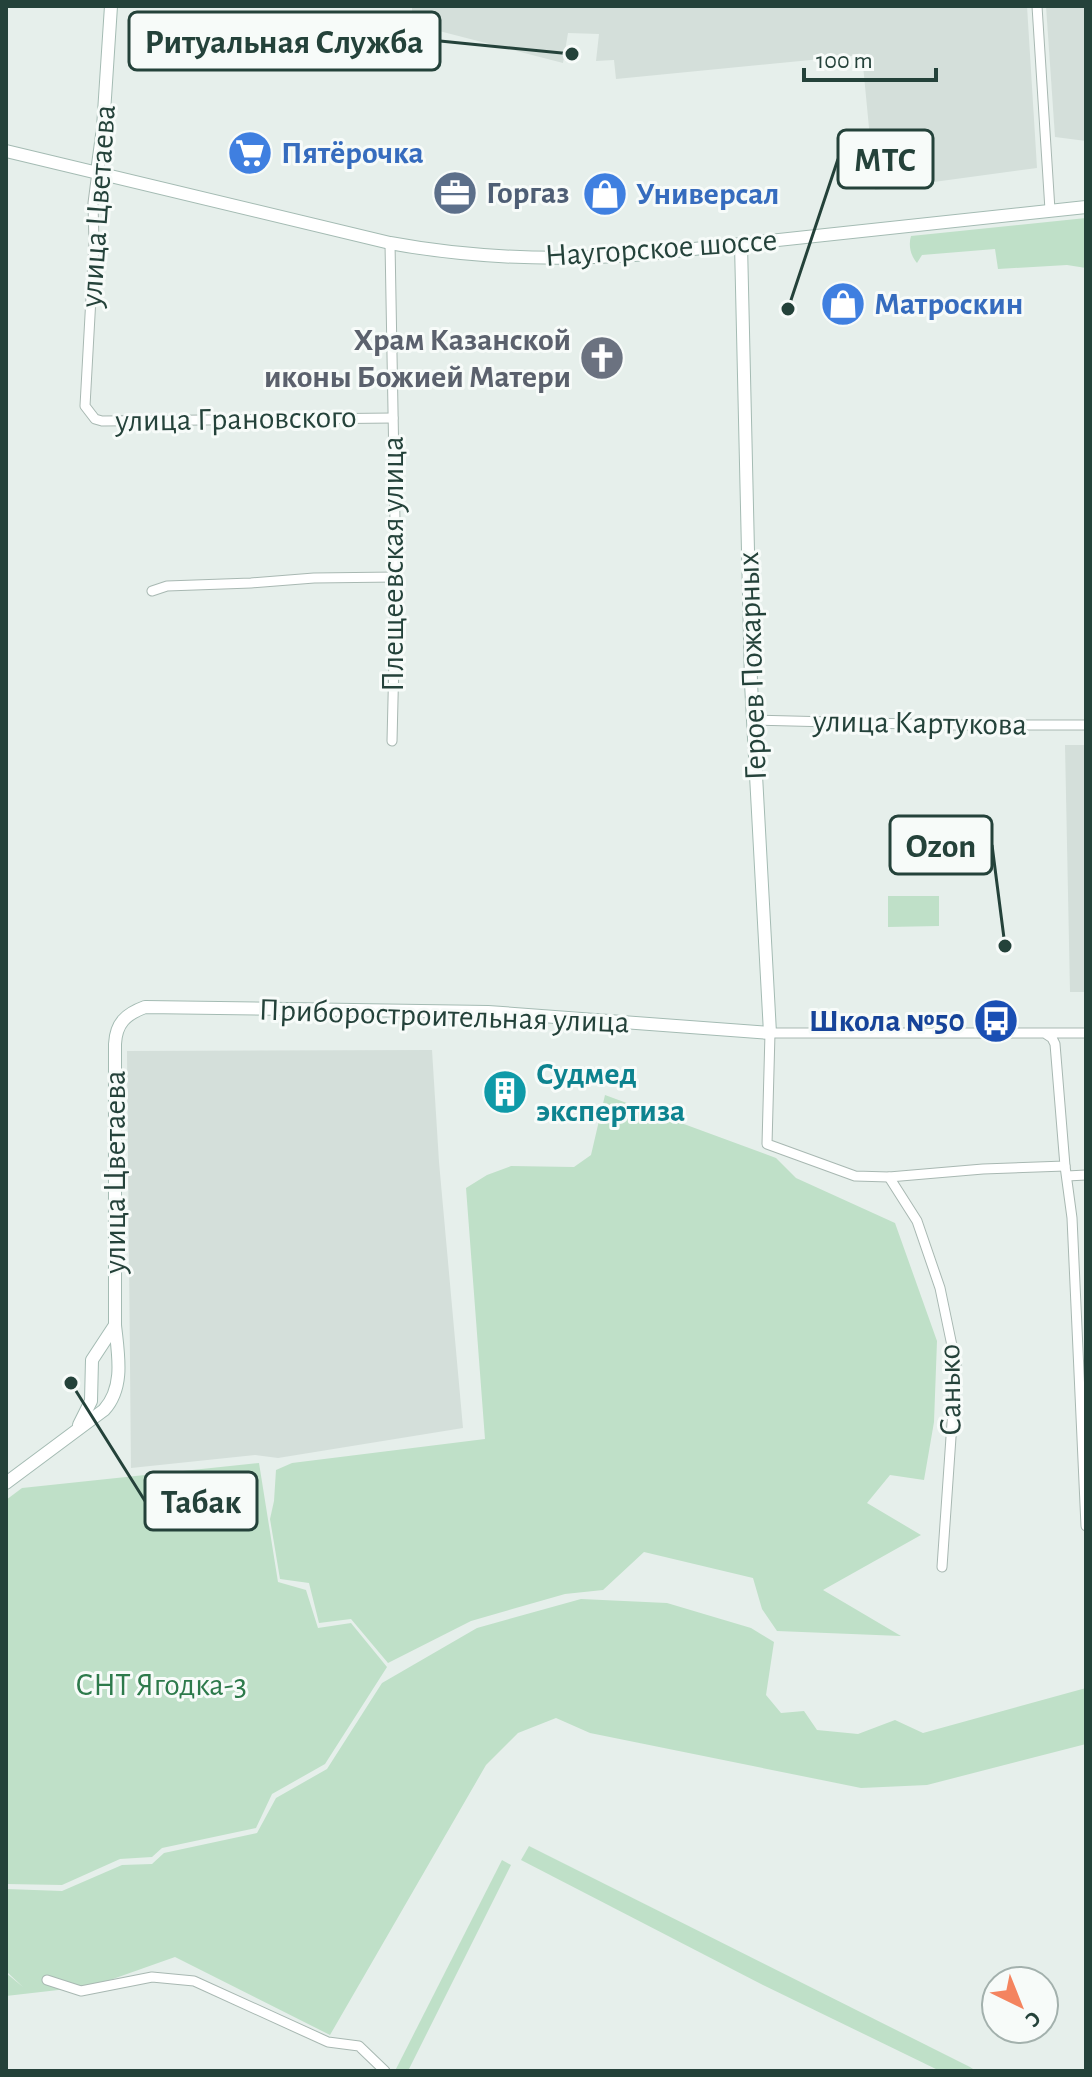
<svg xmlns="http://www.w3.org/2000/svg" width="1092" height="2077" font-family="'Alegreya Sans',sans-serif">
<style>
.built{fill:#d4dfda}
.green{fill:#bfe0c8}
.lines{fill:none;stroke-linecap:round;stroke-linejoin:round}
.street-casing{stroke:#a8b8b2;stroke-width:11}
.secondary-casing{stroke:#a4bbb3;stroke-width:14}
.street{stroke:#fff;stroke-width:9}
.secondary{stroke:#fff;stroke-width:12}
.labels{text-anchor:middle;dominant-baseline:central;stroke-width:6;stroke-linejoin:round;paint-order:stroke}
.shop-label{font-size:32px;font-weight:bold;fill:#366cbe;stroke:#f7fbf9;text-anchor:start}
.service-label{font-size:32px;font-weight:bold;fill:#4e5e75;stroke:#f7fbf9;text-anchor:start}
.street-label{font-size:32px;fill:#24423a;stroke:#f7fbf9}
.worship-label{font-size:32px;font-weight:bold;fill:#5b616d;stroke:#f7fbf9;text-anchor:end}
.transit-label{font-size:32px;font-weight:bold;fill:#164399;stroke:#f7fbf9;text-anchor:end}
.culture-label{font-size:32px;font-weight:bold;fill:#0d838f;stroke:#f7fbf9;text-anchor:start}
.park-label{font-size:32px;fill:#2d7a4b;stroke:#f7fbf9}
.leader{fill:none;stroke:#24423a;stroke-width:3}
.callout-dot{fill:#24423a;stroke:#f7fbf9;stroke-width:3}
.callout{fill:#f7fbf9;stroke:#24423a;stroke-width:3}
.callout-label{font-size:34px;text-anchor:middle;font-weight:bold;fill:#24423a}
</style>
<rect width="100%" height="100%" fill="#e6efeb"/>
<g class="built">
<path d="M412,6H1027L1037,168L875,190L862,55L616,79L614,60L596,61L599,34L568,33L563,63L412,24Z"/>
<path d="M1046,6H1086V141L1055,137Z"/>
<path d="M1065,745H1086V992H1070Z"/>
<path d="M432,1050L439,1162L463,1428L278,1458L255,1455L131,1468L127,1051Z"/>
</g>
<g class="green">
<path d="M1086,218V268L1067,265L998,269L995,249L922,255L917,263C911,256 908,246 911,236Z"/>
<path d="M888,896H939V926L888,927Z"/>
<path d="M605,1095L776,1158L796,1178L895,1223L937,1341L934,1422L924,1480L890,1475L867,1503L921,1535L823,1590L901,1636L777,1631L762,1609L753,1578L644,1552L603,1590L565,1594L471,1621L388,1663L351,1619L319,1623L309,1583L280,1579L270,1519L274,1501L276,1470L292,1463L485,1439L466,1188L487,1175L511,1166L574,1167L591,1155Z"/>
<path d="M259,1463L278,1582L306,1590L318,1628L351,1623L387,1667L325,1764L272,1794L256,1828L162,1848L152,1857L120,1859L62,1885L6,1884V1500L22,1488Z"/>
<path d="M581,1599L667,1603L751,1628L774,1642L766,1695L781,1713L804,1711L817,1730L858,1734L895,1720L923,1733L1086,1688V1744L927,1785L861,1788L590,1733L556,1718L518,1733L486,1765L330,2035L175,1957L93,1986L6,1996V1973L23,1987L6,1971V1889L62,1891L122,1865L152,1864L164,1853L257,1833L276,1798L327,1769L382,1683L477,1628Z"/>
<path d="M529,1846L970,2067L976,2071H940L761,1984L521,1860Z"/>
<path d="M502,1860L511,1865L408,2071H395Z"/>
</g>
<g class="lines">
<g class="street-casing">
<g id="street">
<path d="M1037,6L1050,210"/>
<path d="M97,172L93,203L94,243L85,406L95,419L102,421L393,418"/>
<path d="M390,243L396,577L392,741"/>
<path d="M152,591L167,586L251,583L314,578L396,577"/>
<path d="M753,720L950,725H1086"/>
<path d="M1046,1034L1052,1038L1055,1044L1065,1166L983,1169L889,1177L855,1176L767,1144L770,1033H1086"/>
<path d="M1065,1166L1072,1218L1086,1526"/>
<path d="M1067,1176L1086,1175"/>
<path d="M889,1177L917,1221L940,1288L956,1365L942,1567"/>
<path d="M47,1980L81,1991L152,1977L194,1981L328,2042L359,2046L385,2071"/>
</g>
</g>
<g class="secondary-casing">
<g id="secondary">
<path d="M6,151L390,243C476,259 560,261 647,254L1086,207"/>
<path d="M97,172L103,128L111,6"/>
<path d="M79,1425L91,1401L92,1360L115,1325"/>
<path d="M6,1483L104,1410C125,1387 118,1354 115,1325V1044C116,1023 126,1014 145,1007L488,1012L770,1033L751,683L741,244"/>
</g>
</g>
<use href="#street" class="street"/>
<use href="#secondary" class="secondary"/>
</g>
<defs>
<g id="supermarket-disc" transform="scale(2.3)"><circle r="9.5" fill="#3f7fe0" stroke="#f7fbf9"/><path d="M-6-5.5h2.5l.6 2H6L4.5 2H-2.5L-4.4-4H-6ZM-1.5 3.2a1.3 1.3 0 1 0 .1 0ZM3 3.2a1.3 1.3 0 1 0 .1 0Z" fill="#fff"/></g>
<g id="office-disc" transform="scale(2.3)"><circle r="9.5" fill="#5c6f8a" stroke="#f7fbf9"/><path d="M-6-3h4V-5.5h4V-3h4V5H-6ZM-1-4.5V-3h2v-1.5ZM-6 0V1H6V0Z" fill="#fff"/></g>
<g id="shop-disc" transform="scale(2.3)"><circle r="9.5" fill="#3f7fe0" stroke="#f7fbf9"/><path d="M-5-2.5h2.3a2.7 3.5 0 0 1 5.4 0H5L5.5 6h-11ZM-1.5-2.5h3a1.5 2.3 0 0 0-3 0Z" fill="#fff"/></g>
<g id="church-disc" transform="scale(2.3)"><circle r="9.5" fill="#6b7280" stroke="#f7fbf9"/><path d="M-1.2-6h2.4v3.5h3.3v2.4h-3.3V6h-2.4V-.1h-3.3v-2.4h3.3Z" fill="#fff"/></g>
<g id="bus-disc" transform="scale(2.3)"><circle r="9.5" fill="#1a4fb4" stroke="#f7fbf9"/><path d="M-5-6H5V4H4V6H2V4H-2V6H-4V4H-5ZM-3.5-4V0h7V-4ZM-3.5 1.2v1.5H-2V1.2ZM2 1.2v1.5H3.5V1.2Z" fill="#fff"/></g>
<g id="building-disc" transform="scale(2.3)"><circle r="9.5" fill="#0f9aa8" stroke="#f7fbf9"/><path d="M-4-6H4V6H1V3H-1V6H-4ZM-2.5-4.3h1.7v1.8h-1.7ZM.8-4.3h1.7v1.8H.8ZM-2.5-1h1.7V.8h-1.7ZM.8-1h1.7V.8H.8Z" fill="#fff"/></g>
</defs>
<g fill-rule="evenodd">
<use href="#supermarket-disc" x="250" y="153"/>
<use href="#office-disc" x="455" y="193"/>
<use href="#shop-disc" x="605" y="194"/>
<use href="#shop-disc" x="843" y="304"/>
<use href="#church-disc" x="602" y="358"/>
<use href="#bus-disc" x="996" y="1021"/>
<use href="#building-disc" x="505" y="1092"/>
</g>
<g class="labels">
<g class="shop-label">
<text x="281" y="153">Пятёрочка</text>
<text x="636" y="194">Универсал</text>
<text x="874" y="304">Матроскин</text>
</g>
<g class="service-label">
<text x="486" y="193">Горгаз</text>
</g>
<g class="street-label">
<text transform="translate(98 206) rotate(-86)">улица Цветаева</text>
<text transform="translate(661 248) rotate(-4)">Наугорское шоссе</text>
<text transform="translate(236 419) rotate(-1)">улица Грановского</text>
<text transform="translate(393 564) rotate(-90)">Плещеевская улица</text>
<text transform="translate(752 666) rotate(-92)">Героев Пожарных</text>
<text transform="translate(920 723) rotate(1)">улица Картукова</text>
<text transform="translate(444 1016) rotate(2)">Приборостроительная улица</text>
<text transform="translate(115 1172) rotate(-90)">улица Цветаева</text>
<text transform="translate(950 1390) rotate(-91)">Санько</text>
</g>
<g class="worship-label">
<text x="571" y="340">Храм Казанской<tspan x="571" dy="37">иконы Божией Матери</tspan></text>
</g>
<g class="transit-label">
<text x="965" y="1021">Школа №50</text>
</g>
<g class="culture-label">
<text x="536" y="1074">Судмед<tspan x="536" dy="37">экспертиза</tspan></text>
</g>
<g class="park-label">
<text x="161" y="1685">СНТ Ягодка-3</text>
</g>
</g>
<path class="leader" d="M572 54L440 41M788 309L838 159M1005 946L992 845M71 1383L145 1501"/>
<g class="callout-dot">
<circle cx="572" cy="54" r="8"/>
<circle cx="788" cy="309" r="8"/>
<circle cx="1005" cy="946" r="8"/>
<circle cx="71" cy="1383" r="8"/>
</g>
<g class="callout">
<rect x="129" y="12" width="311" height="58" rx="8"/>
<rect x="838" y="130" width="95" height="58" rx="8"/>
<rect x="890" y="816" width="102" height="58" rx="8"/>
<rect x="145" y="1472" width="112" height="58" rx="8"/>
</g>
<g class="callout-label">
<text x="284" y="53">Ритуальная Служба</text>
<text x="885" y="171">МТС</text>
<text x="941" y="857">Ozon</text>
<text x="201" y="1513">Табак</text>
</g>
<rect width="1092" height="2077" fill="none" stroke="#24423a" stroke-width="16"/>
<g transform="translate(1020 2005) rotate(137)"><circle r="38" fill="#f7fbf9" stroke="#a3b1ad" stroke-width="2"/>
<path d="M0-6L14 30L0 20L-14 30Z" fill="#f4845f"/>
<text y="-12" font-size="22" font-weight="bold" text-anchor="middle" fill="#24423a">С</text>
</g>
<path d="M804 68v12h132v-12" fill="none" stroke="#24423a" stroke-width="4"/>
<text x="816" y="68" font-size="24" fill="#24423a" stroke="#f7fbf9" stroke-width="6" paint-order="stroke">100 m</text>
</svg>
